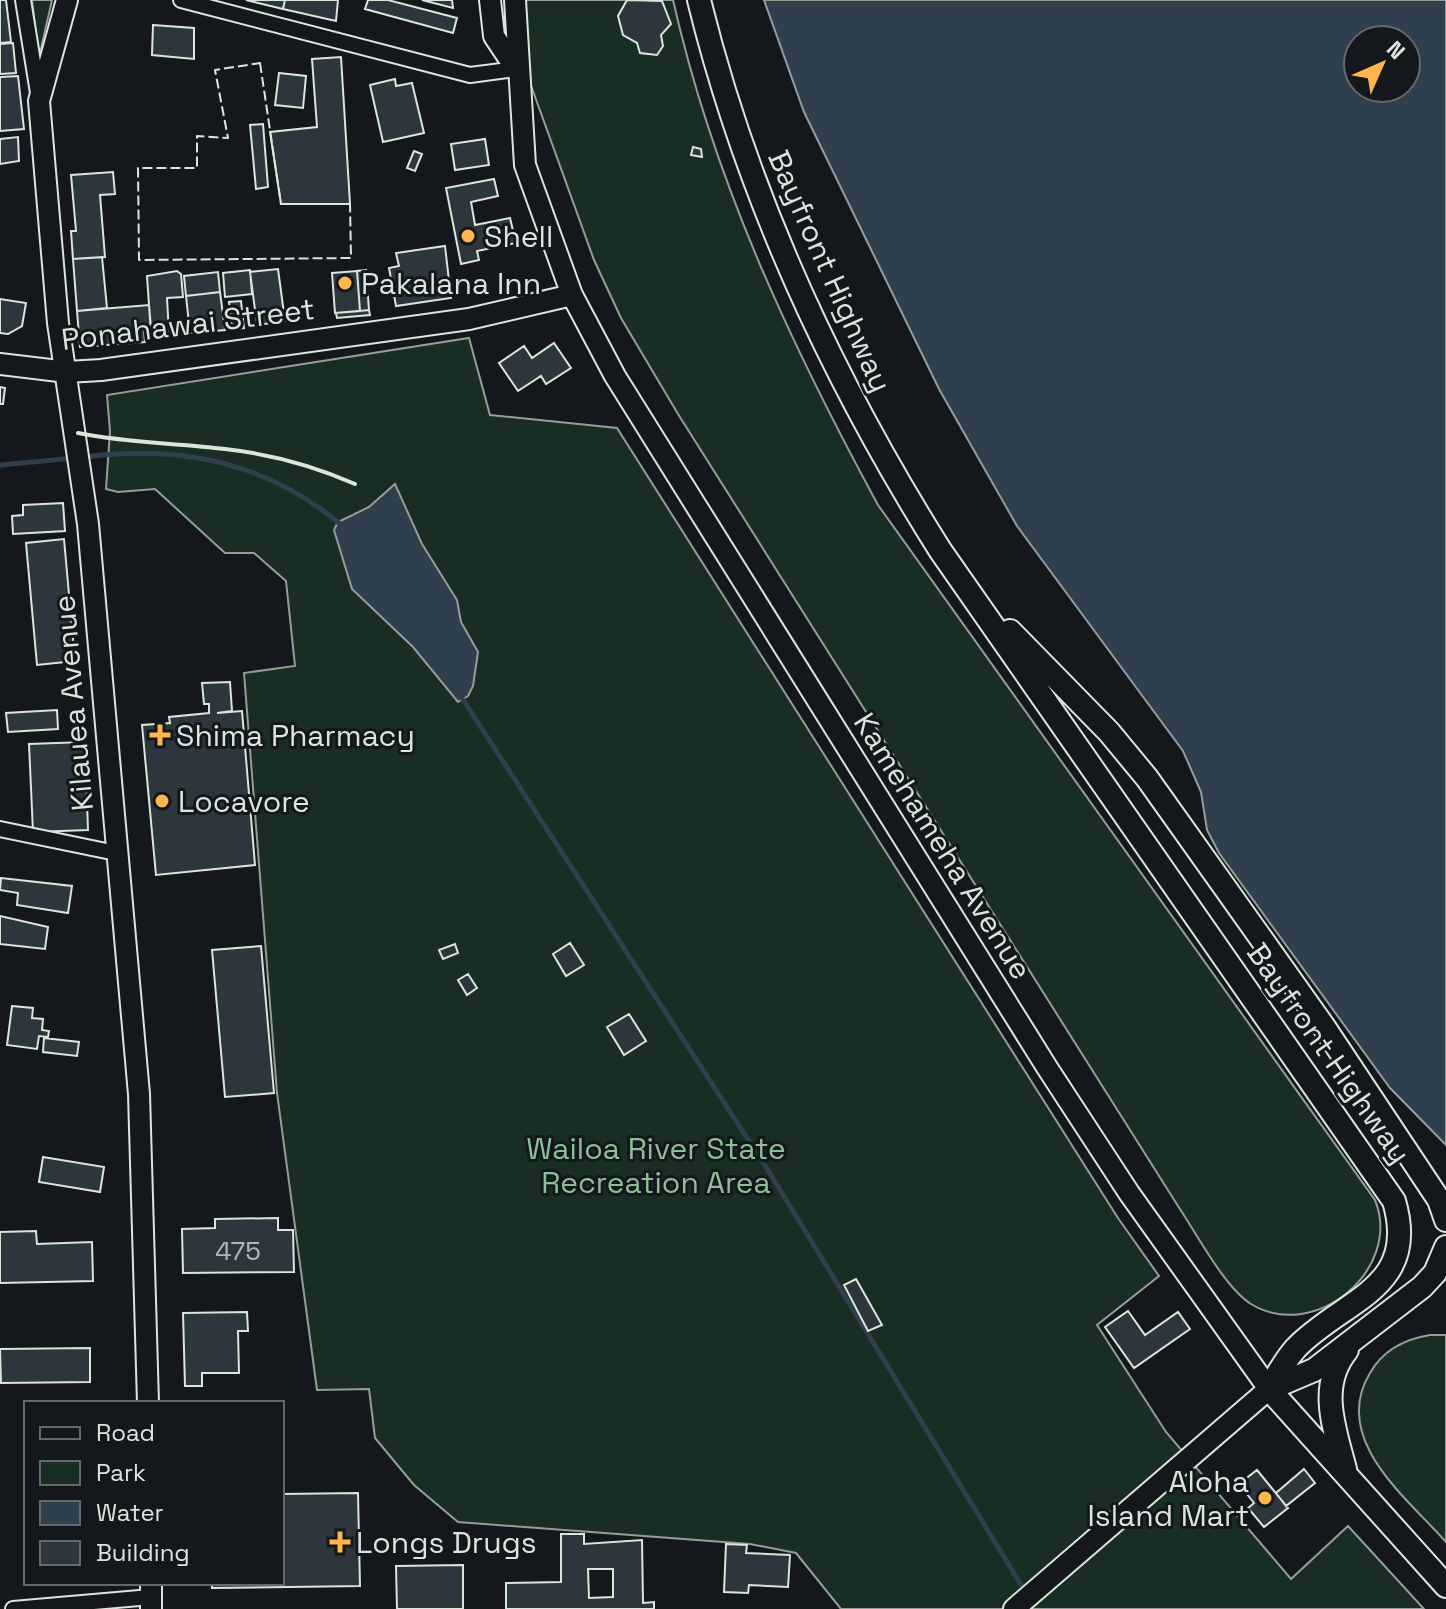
<svg xmlns="http://www.w3.org/2000/svg" width="1446" height="1609" font-family="'Space Grotesk',sans-serif">
<style>
.green{fill:#1a2d24;stroke:#939e99;stroke-width:2}
.water{fill:#2f3f4d;stroke:#939e99;stroke-width:2;fill-rule:evenodd}
.lines{fill:none;stroke-linecap:round;stroke-linejoin:round}
.stream{stroke:#2f3f4d;stroke-width:5}
.building{fill:#2c363c;stroke:#d8e6dc;stroke-width:2;fill-rule:evenodd}
.street-casing{stroke:#d8e6dc;stroke-width:18}
.secondary-casing{stroke:#d8e6dc;stroke-width:24}
.primary-casing{stroke:#d8e6dc;stroke-width:26}
.street{stroke:#14181c;stroke-width:14}
.secondary{stroke:#14181c;stroke-width:20}
.primary{stroke:#14181c;stroke-width:22}
.fence{stroke:#d8e6dc;stroke-width:2;stroke-dasharray:10 4;stroke-linecap:butt}
.wall{stroke:#d8e6dc;stroke-width:4}
.poi-dot{fill:#ffb74d;stroke:#14181c;stroke-width:3}
.labels{text-anchor:middle;dominant-baseline:central;stroke-width:6;stroke-linejoin:round;paint-order:stroke}
.number-label{font-size:26px;fill:#adbab4}
.poi-label{font-size:30px;fill:#d8e6dc;stroke:#14181c;text-anchor:start}
.street-label{font-size:30px;fill:#d8e6dc;stroke:#14181c}
.park-label{font-size:30px;fill:#8ac095;stroke:#14181c}
</style>
<rect width="100%" height="100%" fill="#14181c"/>
<path class="green" d="M32 0H52L40 53 38 51Z
M521 0H673C714 181 790 343 878 505L1375 1200C1403 1269 1315 1343 1251 1304 1225 1288 1196 1233 1178 1206L678 414 621 318 594 260 529 80Z
M469 338 490 415 617 428 1118 1218 1159 1276 1097 1325 1166 1432 1291 1579 1348 1526 1424 1609H841L796 1553 750 1544 458 1522 414 1485 375 1438 369 1389 317 1390 277 1093 244 673 295 666 286 581 254 553H225L155 489 118 492 106 489 110 431 107 395Z
M1430 1335H1446V1542C1407 1498 1330 1439 1370 1373 1383 1350 1405 1339 1430 1335Z"/>
<path class="water" d="M764 0H1446V1145L1390 1088 1219 853 1207 830 1201 792 1183 751 1017 526 939 389 804 112ZM1358 40H1406V88H1358Z
M395 484 422 544 457 600 461 622 478 652 473 686 468 696 458 702 413 647 352 589 334 530 338 522 369 507Z"/>
<g class="lines">
<path class="stream" d="M85 457C178 445 267 462 340 524
M0 465 75 458
M460 695 771 1175 1026 1593"/>
</g>
<path class="building" d="M0 0H6L11 42 0 43Z
M246 0H285L283 9Z
M285 0H338L336 21 283 9Z
M368 0H388L457 18 453 33 365 9Z
M422 0H452L453 8Z
M627 0 662 1 671 24 661 35 663 46 657 55 640 53 637 43 623 35 618 16Z
M153 25 194 28V59L152 55Z
M13 43 16 73 0 74V44Z
M341 57 350 204H281L270 132 317 127 312 59Z
M279 73 306 76 303 108 275 105Z
M18 76 24 129 0 131V77Z
M395 79 396 86 412 83 424 133 383 142 370 85Z
M263 124 268 187 256 189 250 125Z
M18 137 19 161 0 164V139Z
M485 139 489 165 455 170 451 144Z
M693 147 701 149 702 157 691 155Z
M414 151 422 154 415 171 407 168Z
M113 172 115 194 100 195 105 257 73 259 71 231H76L71 175Z
M494 179 498 196 471 202 475 225 510 218 516 243 477 251 479 260 461 264 446 188Z
M445 246 451 298 396 306 389 268 399 266 396 253Z
M102 257 107 308 77 311 73 259Z
M278 269 285 321 257 325 250 272Z
M250 270 252 294 225 297 223 273Z
M366 270 369 310 360 311 357 271Z
M177 271 181 274 183 297 167 298 169 334H151L147 276Z
M357 271 360 311 335 313 332 273Z
M218 272 220 292 186 296 184 276Z
M220 292 225 330 190 333 186 296Z
M0 299 26 303 22 326 8 334 0 333Z
M241 301 244 328 232 329 229 302Z
M149 305 151 328 144 329 145 342 80 347 77 311Z
M369 310 370 315 337 318 336 313Z
M554 343 571 368 546 384 541 376 518 391 499 363 524 346 532 358Z
M0 387 5 388 3 404H0Z
M63 503 65 531 13 534 12 516 23 515V505Z
M64 539 75 661 37 665 26 543Z
M230 682 232 711 217 713 242 711 255 865 156 875 142 725 170 723 169 717 209 713V704H204L202 683Z
M57 710 58 729 8 732 6 713Z
M85 742 88 830 33 832 29 744Z
M1 878 72 886 68 913 17 905 18 893 0 890Z
M0 916 48 927 45 949 0 944Z
M570 943 584 965 566 976 553 954Z
M455 944 458 953 443 959 439 950Z
M261 946 274 1093 225 1097 212 950Z
M468 974 477 988 467 995 458 980Z
M12 1006 33 1008 32 1018 43 1019 42 1030 49 1031 48 1037 39 1036 37 1049 7 1045Z
M629 1014 646 1041 624 1055 607 1027Z
M44 1038 79 1042 77 1056 43 1052Z
M43 1157 104 1167 100 1192 39 1182Z
M278 1218V1230H293L294 1272 183 1273 182 1229 215 1228V1219Z
M36 1231 37 1244 92 1242 93 1281 0 1283V1232Z
M856 1279 882 1325 868 1331 844 1285Z
M1128 1311 1145 1335 1178 1312 1190 1329 1134 1368 1105 1327Z
M247 1312 248 1331H238L239 1373H202V1386H185L183 1313Z
M90 1348V1382L1 1383 0 1349Z
M1304 1469 1315 1483 1286 1506 1276 1493Z
M1257 1470 1288 1508 1264 1527 1248 1508 1254 1503 1239 1484Z
M358 1493 360 1586 212 1588V1583H282V1494Z
M561 1534H584V1544L642 1540 643 1603 654 1602V1609H506V1583L561 1582ZM588 1569H613V1597L589 1598Z
M726 1544 747 1545 746 1553 790 1555 788 1587 749 1585 748 1593 724 1592Z
M463 1565V1609H397L396 1566Z"/>
<g class="lines">
<g class="street-casing">
<path id="street" d="M23 0 38 93
M181 0 470 75 516 69
M0 829 116 853
M13 1609 151 1597"/>
</g>
<g class="secondary-casing">
<path id="secondary" d="M67 0 39 101 58 323 88 524 139 1094 148 1403
M490 0 494 36 516 69
M515 0 525 165 572 295 615 376 1048 1069 1129 1193 1269 1389 1014 1609
M0 364 67 372 101 370 469 319 572 295
M151 1583V1609"/>
</g>
<g class="primary-casing">
<path id="primary" d="M699 0C747 196 833 380 940 550L1394 1201C1420 1289 1343 1299 1296 1348 1285 1360 1277 1375 1269 1389
M1010 631 1109 732 1147 778 1324 1027 1439 1200 1446 1220
M1269 1389 1446 1586
M1269 1389 1314 1370 1422 1287 1435 1273 1446 1247
M1345 1469C1334 1427 1318 1386 1347 1350"/>
</g>
<use href="#street" class="street"/>
<use href="#secondary" class="secondary"/>
<use href="#primary" class="primary"/>
<path class="fence" d="M260 63 281 204H350L351 258 139 260 138 168H197V136L228 138 215 70Z"/>
<path class="wall" d="M78 433C127 443 176 443 225 449 270 454 314 466 355 484"/>
</g>
<g class="poi-dot">
<circle cx="468" cy="236" r="8"/>
<circle cx="345" cy="283" r="8"/>
<path d="M156 723h8v8h8v8h-8v8h-8v-8h-8v-8h8z"/>
<circle cx="162" cy="801" r="8"/>
<circle cx="1265" cy="1498" r="8"/>
<path d="M336 1530h8v8h8v8h-8v8h-8v-8h-8v-8h8z"/>
</g>
<g class="labels">
<g class="number-label">
<text x="238" y="1251">475</text>
</g>
<g class="poi-label">
<text x="484" y="236">Shell</text>
<text x="361" y="283">Pakalana Inn</text>
<text x="176" y="735">Shima Pharmacy</text>
<text x="178" y="801">Locavore</text>
<text x="1249" y="1481" text-anchor="end">Aloha<tspan x="1249" dy="34">Island Mart</tspan></text>
<text x="356" y="1542">Longs Drugs</text>
</g>
<g class="street-label">
<text transform="translate(830 271) rotate(66)">Bayfront Highway</text>
<text transform="translate(188 324) rotate(-7)">Ponahawai Street</text>
<text transform="translate(73 703) rotate(-95)">Kilauea Avenue</text>
<text transform="translate(943 846) rotate(58)">Kamehameha Avenue</text>
<text transform="translate(1329 1053) rotate(55)">Bayfront Highway</text>
</g>
<g class="park-label">
<text x="656" y="1148">Wailoa River State<tspan x="656" dy="34">Recreation Area</tspan></text>
</g>
</g>
<rect x="24" y="1401" width="260" height="184" fill="#14181c" stroke="#626a69" stroke-width="2"/>
<rect x="40" y="1427" width="40" height="12" fill="#14181c" stroke="#626a69" stroke-width="2"/>
<text x="96" y="1441" font-size="24" fill="#d8e6dc">Road</text>
<rect x="40" y="1461" width="40" height="24" fill="#1a2d24" stroke="#626a69" stroke-width="2"/>
<text x="96" y="1481" font-size="24" fill="#d8e6dc">Park</text>
<rect x="40" y="1501" width="40" height="24" fill="#2f3f4d" stroke="#626a69" stroke-width="2"/>
<text x="96" y="1521" font-size="24" fill="#d8e6dc">Water</text>
<rect x="40" y="1541" width="40" height="24" fill="#2c363c" stroke="#626a69" stroke-width="2"/>
<text x="96" y="1561" font-size="24" fill="#d8e6dc">Building</text>
<g transform="translate(1382 64) rotate(45)"><circle r="38" fill="#14181c" stroke="#626a69" stroke-width="2"/>
<path d="M0-6L14 30L0 20L-14 30Z" fill="#ffb74d"/>
<text y="-12" font-size="22" font-weight="bold" text-anchor="middle" fill="#d8e6dc">N</text>
</g>
</svg>
